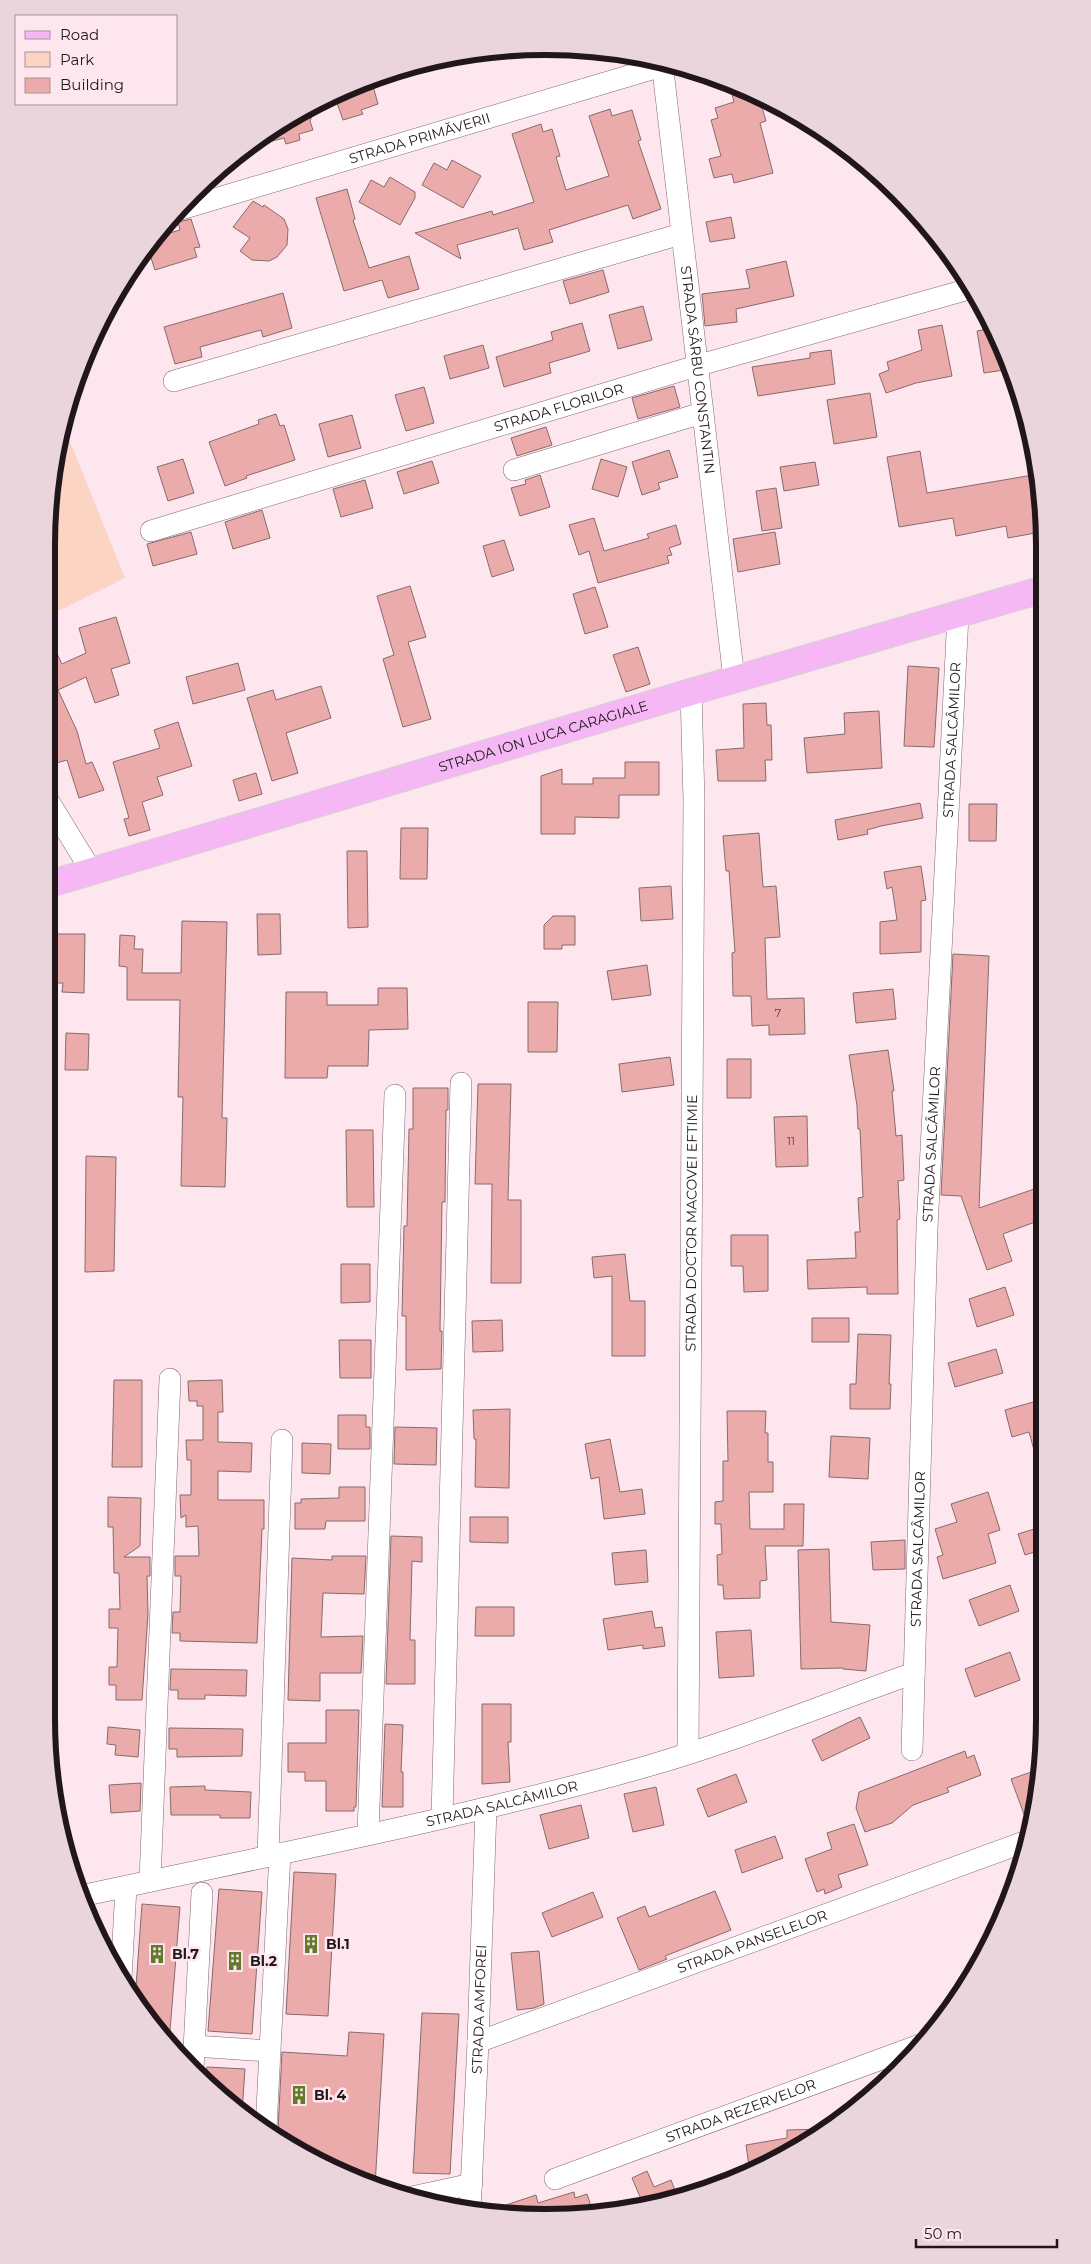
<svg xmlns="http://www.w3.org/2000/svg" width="1091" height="2264" font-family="Montserrat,sans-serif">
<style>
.green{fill:#fbd4c3}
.building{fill:#ecabab;stroke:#866b6b}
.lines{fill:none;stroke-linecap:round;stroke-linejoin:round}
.minor-casing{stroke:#826973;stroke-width:22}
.major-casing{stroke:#d3d1d1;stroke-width:28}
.minor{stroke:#fff;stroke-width:21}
.major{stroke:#f5b8f5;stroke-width:26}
.labels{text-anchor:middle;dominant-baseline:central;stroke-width:5;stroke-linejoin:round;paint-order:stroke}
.number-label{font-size:11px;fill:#543c3f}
.street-label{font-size:14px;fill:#21171b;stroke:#fde6ee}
.poi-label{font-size:14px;font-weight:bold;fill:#21171b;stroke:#fde6ee;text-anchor:start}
.rim{fill:none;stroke:#21171b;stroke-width:6}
</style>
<rect width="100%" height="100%" fill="#fde6ee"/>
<path class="green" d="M63 424 125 578 46 617C46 554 45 484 63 424Z"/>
<path class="building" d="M371 79 378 104 361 110 363 114 343 120 336 100 343 98 341 92Z
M729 82 759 97 766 121 760 123 773 173 734 183 732 174 714 178 709 159 721 156 711 120 718 118 715 108 734 102Z
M317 104 310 121 313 130 299 134 300 140 286 144 284 138 249 147 268 130Z
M610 109 612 116 632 110 641 140 638 141 661 209 633 219 628 205 549 230 553 242 524 250 518 228 457 245 461 259 415 233 492 211 493 215 534 202 512 134 541 124 543 132 552 129 560 156 556 157 566 190 609 176 589 116Z
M452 160 481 176 463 208 422 185 434 163 447 170Z
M390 177 415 192V198L400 225 359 202 371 180 384 187Z
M347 189 355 219 353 220 369 268 409 256 419 289 388 298 382 280 344 291 316 198Z
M253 201 263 207 264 205 284 219 288 229 287 245 277 257 269 261 252 260 240 251 250 238 233 227Z
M731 217 735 238 710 242 706 222Z
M191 219 200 247 194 248 197 257 155 270 151 258 134 264 156 237 180 230 178 222Z
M786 261 794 296 736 309 737 322 705 326 702 294 750 288 746 270Z
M603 270 609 292 570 304 563 281Z
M283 293 292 328 263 337 261 330 200 347 202 357 175 364 164 327Z
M643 306 652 340 618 349 609 315Z
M582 323 590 351 549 363 551 373 504 387 496 357 553 340 551 332Z
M942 325 952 376 916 383 886 393 879 374 889 370 887 362 922 350 918 330Z
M992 328 1007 355 1011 369 984 373 977 331Z
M483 345 489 368 450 379 444 356Z
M831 350 835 384 758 396 752 367 810 358V353Z
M674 386 680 407 638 419 632 398Z
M424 387 434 423 406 431 395 395Z
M870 393 877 437 834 444 827 400Z
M276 414 280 426 284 425 295 460 246 476 247 478 225 486 209 442 259 424 258 420Z
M352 415 361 448 328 457 319 424Z
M546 427 552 445 517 456 511 438Z
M669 450 678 477 658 483 660 489 642 495 632 462Z
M920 451 927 493 1039 474 1041 532 1008 538 1006 526 956 536 953 518 899 527 887 457Z
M183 459 194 493 168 501 157 467Z
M601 459 627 467 618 497 592 489Z
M432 461 439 483 404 494 397 472Z
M815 462 819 485 784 491 780 467Z
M540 475 550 507 520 516 511 488 526 484 525 480Z
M365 480 373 508 341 517 333 489Z
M776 488 782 528 762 531 756 491Z
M262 510 270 538 233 549 225 522Z
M594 518 604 551 649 538 647 534 676 525 681 544 669 548 672 555 667 556 669 563 598 583 589 551 579 555 569 525Z
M191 532 197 554 153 566 147 544Z
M775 532 780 564 738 572 733 539Z
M504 540 514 570 492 577 483 546Z
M410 586 426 637 408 642 431 719 403 727 383 659 394 655 377 596Z
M595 587 608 627 585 634 573 594Z
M116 617 130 663 111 669 119 695 95 703 86 677 58 690 77 731 86 764 92 762 104 790 79 798 67 760 49 765 46 757V631L62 664 86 653 79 628Z
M638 647 650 684 626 692 613 655Z
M238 663 245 690 193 704 186 677Z
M908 666 939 668 934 747 904 746Z
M321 686 331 718 286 733 298 773 272 781 247 698 273 690 276 700Z
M766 703 767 725H771L772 760H765L766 781H718L716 750 744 748 743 704Z
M879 711 882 768 807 773 804 738 845 734 844 713Z
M178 722 192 766 157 777 163 795 142 802 150 830 129 836 124 819 129 818 113 762 160 748 154 730Z
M625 762H659V795H619V818L575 817V834H541V776L562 769V784H593V778H625Z
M256 773 262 794 239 801 233 780Z
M920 803 923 818 881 826 867 830 868 834 838 840 835 820Z
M969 804H997L996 841H969Z
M401 828H428L427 879H400Z
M759 833 763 887 776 886 780 937 765 938 767 999 804 998 805 1034 769 1035V1025L752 1026 751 996H733L732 953 735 952 729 871H726L723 836Z
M347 851H367L368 927 348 928Z
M921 866 926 900 921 901V952L880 954V922L897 920 892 887 887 889 884 872Z
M671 886 673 919 641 921 639 888Z
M257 914H280L281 954 258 955Z
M553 916H575V945H562V949H544V925Z
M182 921 227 922 222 1118H227L225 1187 181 1186 183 1097H178L180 1000H127V967L119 966 120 935 135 936 134 949H143L142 973H181Z
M46 934H85L84 993 62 992 63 983H46Z
M953 954 989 956 979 1208 1043 1186V1219L1003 1234 1012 1261 987 1270 961 1196 941 1195Z
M647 965 651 995 612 1000 607 971Z
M378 988H407L408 1029 369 1030 368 1066H328L327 1078H285L286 992H327V1005H378Z
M893 989 896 1019 856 1023 853 993Z
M528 1002H558L557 1052H528Z
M66 1033 89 1034 88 1070H65Z
M888 1050 894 1091H892L896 1136 902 1135 904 1180 898 1181 900 1219 897 1220 898 1294H867V1287L808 1289 807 1260 856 1258 855 1232H860L858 1198 863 1197 860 1129H858L857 1106 849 1055Z
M670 1057 674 1085 622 1092 619 1064Z
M727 1059H751V1098H727Z
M478 1084H511L508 1200H521V1283H491L492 1184H475Z
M413 1088H448V1110H446L445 1202H442L440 1331H442L441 1369 406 1370V1316H402L404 1226H407L409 1129H413Z
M807 1116 808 1166 776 1167 774 1117Z
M346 1130H373L374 1207H347Z
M86 1156 116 1157 114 1271 85 1272Z
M731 1235H768V1291L744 1292 743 1266H731Z
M625 1254 630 1301H645V1356H612V1276L594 1278 592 1257Z
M341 1264H370V1302L341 1303Z
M1005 1287 1014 1315 977 1327 969 1299Z
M812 1318H849V1342H812Z
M502 1320 503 1351 473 1352 472 1321Z
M858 1334 891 1335 889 1384H891L890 1409H850V1384H856Z
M339 1340H371V1378H340Z
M996 1349 1003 1373 955 1387 948 1363Z
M114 1380H142V1467H112Z
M222 1380 223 1412H218V1442L252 1443 251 1472 218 1471V1500H264V1529H262L257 1643 180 1641V1633H172L173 1612H180L181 1576H175V1556H199L198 1526 186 1527V1515L181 1518 180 1495H191V1460H187L186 1440H203V1406H197V1401H189L188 1381Z
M1044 1399V1467L1039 1468 1029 1432 1012 1437 1005 1410Z
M510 1409 509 1488 475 1487 476 1439H474L473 1410Z
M727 1411H766L765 1433H768V1462H773V1492H749L750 1529H784V1504H804L803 1546H765L767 1580 760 1581V1598L724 1599 723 1585H718L717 1555 722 1554 721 1524H715V1502L723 1501V1461H728Z
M338 1415H366V1427H370V1449H338Z
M395 1427 437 1428 436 1465 394 1464Z
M831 1436 870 1438 868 1479 829 1477Z
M610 1439 620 1492 642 1489 645 1514 604 1519 599 1477 591 1479 585 1444Z
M302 1443 331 1444 330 1474 302 1473Z
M339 1487H365V1521H326L325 1529H295V1503H301V1499L339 1498Z
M988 1492 1000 1530 988 1534 996 1563 943 1579 937 1557 943 1555 935 1529 957 1522 951 1504Z
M108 1497 141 1498 140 1546 124 1557H150V1576H147L148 1614 142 1700H116V1685H109V1667H117L118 1628H109V1609H120L119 1573H114L113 1527H108Z
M470 1517H508V1543L470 1542Z
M1044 1526V1549L1025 1555 1018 1534Z
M391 1536 422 1537V1562L412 1561 410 1640H415V1684H386Z
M905 1540V1569L873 1570 871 1542Z
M829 1549 831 1622 870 1625 866 1671 843 1669V1668L801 1669 798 1550Z
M646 1550 648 1582 615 1585 612 1553Z
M332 1556H366L364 1594 323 1593 321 1637 363 1636 361 1673H320V1701L288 1700 292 1558 332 1560Z
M1010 1585 1019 1611 979 1626 969 1600Z
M476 1607H514V1636H475Z
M652 1611 655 1628 662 1627 665 1646 643 1649V1645L608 1650 603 1619Z
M751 1630 754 1676 719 1678 716 1632Z
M1010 1652 1020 1680 975 1697 965 1669Z
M171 1669 247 1670 246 1696 205 1695V1699H178V1690H170Z
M482 1704H511V1742H508L510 1782 482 1784Z
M326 1710H359L356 1807H354V1811H326V1781H305V1772H288V1743H326Z
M860 1717 870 1738 822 1761 812 1740Z
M385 1724 403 1725 401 1772H403V1807H382Z
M108 1727 140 1730 138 1757 115 1755 116 1745 107 1744Z
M169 1728 243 1729 242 1756 177 1757V1749H169Z
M965 1751 967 1758 974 1755 981 1775 947 1788 949 1792 913 1805 892 1823 865 1832 856 1808 859 1792Z
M1040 1769 1035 1813 1025 1817 1011 1779Z
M736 1774 747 1802 708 1817 697 1789Z
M141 1783 140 1811 111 1813 109 1785Z
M205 1786V1790L251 1792 250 1818H220V1815H171L170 1787Z
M656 1787 664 1825 633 1832 624 1794Z
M581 1805 589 1838 549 1849 540 1815Z
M854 1824 868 1865 838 1875 842 1887 825 1894 824 1889 817 1892 805 1859 832 1849 827 1833Z
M775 1836 783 1858 742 1873 735 1850Z
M294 1872 336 1874 328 2016 286 2014Z
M219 1889 262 1892 252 2034 208 2031Z
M715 1891 731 1930 665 1956 667 1959 639 1970 617 1918 645 1906 649 1917Z
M593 1892 603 1917 552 1937 542 1913Z
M142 1904 180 1907 169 2043 150 2023 135 2001Z
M539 1951 544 2004 534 2008 517 2010 511 1953Z
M422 2013 459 2014 450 2174 413 2173Z
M349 2032 384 2034 375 2186 355 2180 296 2151 276 2136 278 2130 282 2052 347 2056Z
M207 2067 245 2069 242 2112 216 2094 205 2082Z
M826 2129 767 2166 750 2173 746 2145 787 2138V2130Z
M647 2171 654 2187 671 2180 678 2198 644 2206 632 2178Z
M574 2192 575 2198 587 2194 594 2215 545 2218 485 2212 536 2195 538 2203Z"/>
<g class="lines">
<g class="minor-casing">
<g id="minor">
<path id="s1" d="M662 62 734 679"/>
<path id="s2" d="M178 210 662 66"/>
<path d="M174 381 681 234"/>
<path d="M514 470 702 413"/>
<path id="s3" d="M151 531 696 366 969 289"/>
<path d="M46 797 92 872"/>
<path id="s4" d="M912 1750 927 1229 958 615"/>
<path id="s5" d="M688 1753 694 800 691 692"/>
<path d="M442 1817 461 1083"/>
<path d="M368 1834 395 1095"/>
<path d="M268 1855 282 1440"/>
<path d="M150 1881 170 1379"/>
<path id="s6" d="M81 1896C270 1855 461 1819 648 1766 738 1740 826 1704 914 1673"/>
<path d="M121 1979 126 1887"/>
<path id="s7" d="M478 2042 1027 1841"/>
<path d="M194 2046 269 2051"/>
<path d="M193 2069 202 1893"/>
<path d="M266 2129 280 1853"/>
<path id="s8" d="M555 2179 925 2043"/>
<path d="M412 2197 472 2184"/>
<path id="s9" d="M470 2210 478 2042 486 1808"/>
</g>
</g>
<g class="major-casing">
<g id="major">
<path id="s10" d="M46 885 691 692 1041 590"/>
</g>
</g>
<use href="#minor" class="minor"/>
<use href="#major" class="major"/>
</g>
<defs>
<g id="building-bare" transform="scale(1.5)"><path d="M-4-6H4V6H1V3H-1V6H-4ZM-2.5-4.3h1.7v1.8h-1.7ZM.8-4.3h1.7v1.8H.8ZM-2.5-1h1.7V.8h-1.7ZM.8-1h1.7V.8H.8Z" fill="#62792a" stroke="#fde6ee" stroke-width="2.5" paint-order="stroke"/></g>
</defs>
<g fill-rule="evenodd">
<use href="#building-bare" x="311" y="1944"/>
<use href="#building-bare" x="157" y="1954"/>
<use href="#building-bare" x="235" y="1961"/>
<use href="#building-bare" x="299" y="2095"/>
</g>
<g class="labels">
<g class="number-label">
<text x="778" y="1013">7</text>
<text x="791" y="1141">11</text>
</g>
<g class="street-label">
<text stroke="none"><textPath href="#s2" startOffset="252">STRADA PRIMĂVERII</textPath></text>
<text stroke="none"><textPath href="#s1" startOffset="310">STRADA SÂRBU CONSTANTIN</textPath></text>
<text stroke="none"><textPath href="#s3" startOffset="426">STRADA FLORILOR</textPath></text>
<text stroke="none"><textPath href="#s10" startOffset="519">STRADA ION LUCA CARAGIALE</textPath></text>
<text stroke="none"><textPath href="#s4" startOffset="1011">STRADA SALCÂMILOR</textPath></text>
<text stroke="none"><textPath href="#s4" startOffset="606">STRADA SALCÂMILOR</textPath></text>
<text stroke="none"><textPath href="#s5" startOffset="530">STRADA DOCTOR MACOVEI EFTIMIE</textPath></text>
<text stroke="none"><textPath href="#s4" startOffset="201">STRADA SALCÂMILOR</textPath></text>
<text stroke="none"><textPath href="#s6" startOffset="431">STRADA SALCÂMILOR</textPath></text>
<text stroke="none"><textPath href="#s7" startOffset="292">STRADA PANSELELOR</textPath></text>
<text stroke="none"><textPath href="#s9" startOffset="201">STRADA AMFOREI</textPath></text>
<text stroke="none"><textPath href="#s8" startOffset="198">STRADA REZERVELOR</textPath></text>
</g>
<g class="poi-label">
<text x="326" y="1944">Bl.1</text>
<text x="172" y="1954">Bl.7</text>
<text x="250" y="1961">Bl.2</text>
<text x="314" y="2095">Bl. 4</text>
</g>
</g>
<path d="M0 0H1091V2264H0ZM545 55H546A490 490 0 0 1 1036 545V1719A490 490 0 0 1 546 2209H545A490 490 0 0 1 55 1719V545A490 490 0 0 1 545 55Z" fill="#ebd5dd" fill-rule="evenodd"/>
<path class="rim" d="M545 55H546A490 490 0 0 1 1036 545V1719A490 490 0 0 1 546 2209H545A490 490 0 0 1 55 1719V545A490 490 0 0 1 545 55Z"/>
<rect x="15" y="15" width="162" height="90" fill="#fde6ee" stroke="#a5939a"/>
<rect x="25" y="31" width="25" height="8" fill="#f5b8f5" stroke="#a5939a"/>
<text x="60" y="40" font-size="15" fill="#21171b">Road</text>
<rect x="25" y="52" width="25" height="15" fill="#fbd4c3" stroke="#a5939a"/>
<text x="60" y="65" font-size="15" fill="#21171b">Park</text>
<rect x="25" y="78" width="25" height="15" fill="#ecabab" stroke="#a5939a"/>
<text x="60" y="90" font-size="15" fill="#21171b">Building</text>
<path d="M916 2239v8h141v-8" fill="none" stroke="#21171b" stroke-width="2.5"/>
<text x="924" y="2239" font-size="15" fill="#21171b" stroke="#fde6ee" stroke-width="4" paint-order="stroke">50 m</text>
</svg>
